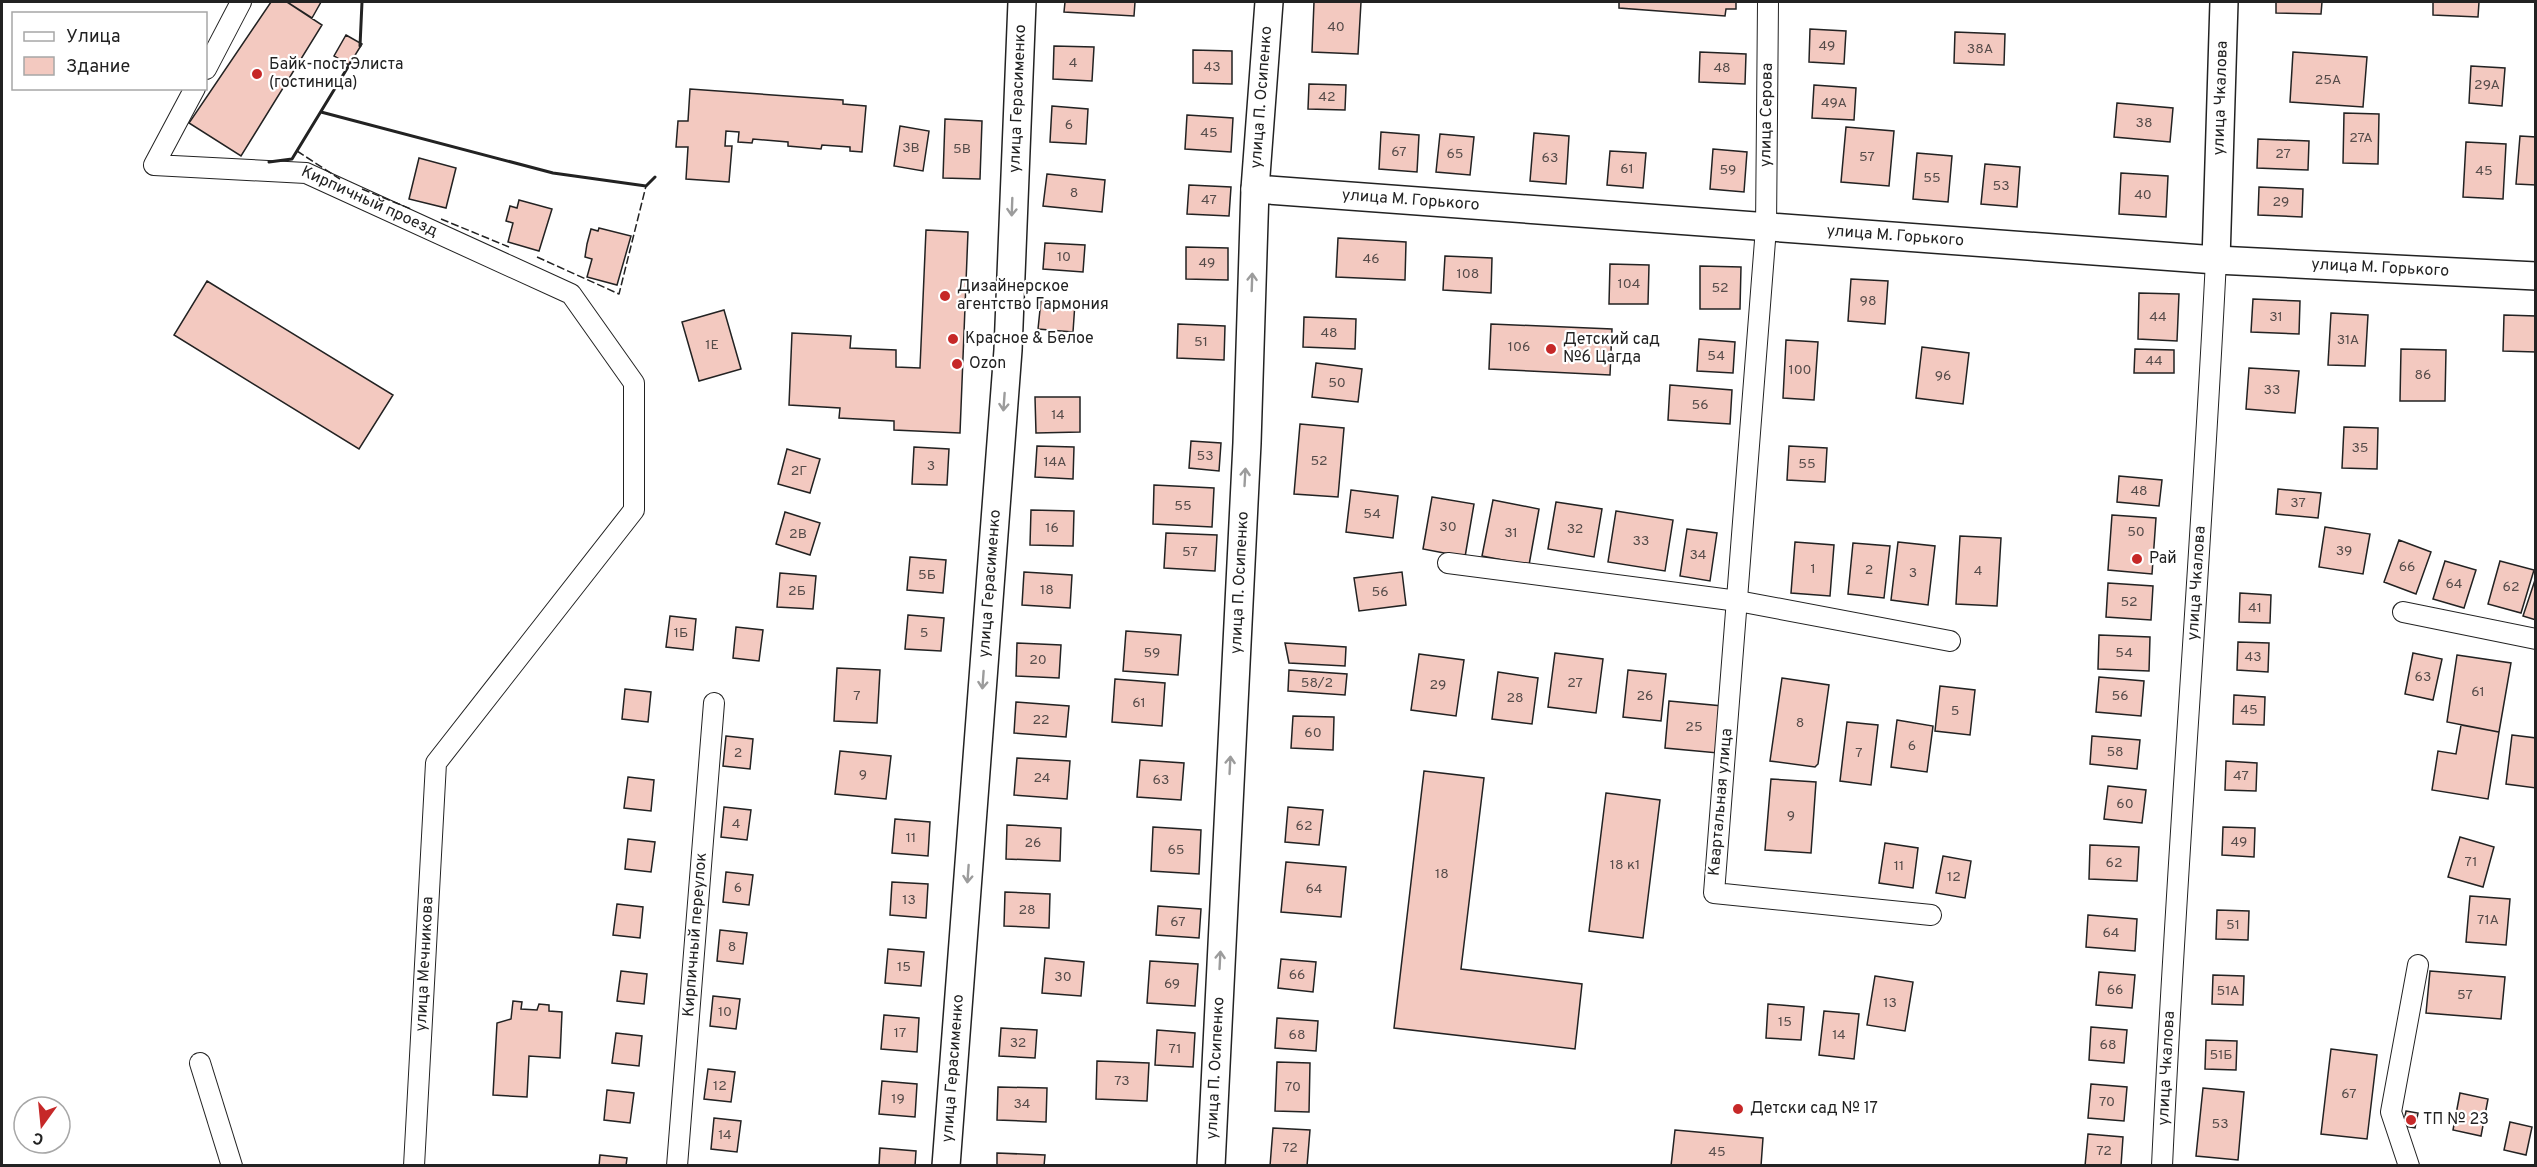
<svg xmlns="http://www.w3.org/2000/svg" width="2537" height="1167" font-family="Overpass,sans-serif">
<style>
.building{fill:#f3c9c0;stroke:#222;stroke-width:1.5}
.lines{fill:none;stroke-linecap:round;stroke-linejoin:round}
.street-casing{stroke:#222;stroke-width:22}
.secondary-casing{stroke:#222;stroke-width:30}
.street{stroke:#fff;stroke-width:20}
.secondary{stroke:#fff;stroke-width:27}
.fence{stroke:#222;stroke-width:1.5;stroke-dasharray:8 3;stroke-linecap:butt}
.wall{stroke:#222;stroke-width:3}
.oneway{stroke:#9c9c9c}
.poi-dot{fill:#c62828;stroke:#fff;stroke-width:2}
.labels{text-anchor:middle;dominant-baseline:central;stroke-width:4.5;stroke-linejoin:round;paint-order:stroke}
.number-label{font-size:14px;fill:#564c4a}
.poi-label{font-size:16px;fill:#222;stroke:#fff;text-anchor:start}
.street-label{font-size:16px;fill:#222;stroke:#fff}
</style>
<rect width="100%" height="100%" fill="#fff"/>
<path class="building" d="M271 2H287L322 25 241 156 189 123Z
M287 2H321L312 18Z
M1065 2H1135L1134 16 1064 12Z
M1314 2H1361L1358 54 1312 52Z
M1619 2H1736V9H1726L1725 16 1619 8Z
M2276 2H2322L2321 14 2276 13Z
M2433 2H2479L2478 17 2433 15Z
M1810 29 1846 31 1844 64 1809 62Z
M1955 32 2005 34 2004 65 1954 63Z
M346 35 362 44 349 65 334 56Z
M1054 46 1094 47 1092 81 1053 79Z
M1193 50 1232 51V84L1193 83Z
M1700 52 1746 54 1745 84 1699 82Z
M2293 52 2367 57 2363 107 2290 102Z
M2471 66 2505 68 2502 106 2469 103Z
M1309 84 1346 85 1345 110 1308 109Z
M1814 85 1856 88 1854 120 1812 118Z
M690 89 843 100V104L866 106 862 152 850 151V147L822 145 821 149 788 146V142L753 139 752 143 738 142 739 132 726 131 725 146H732L729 182 686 179 688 147H676L678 121H688Z
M2117 103 2173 108 2170 142 2114 137Z
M1052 106 1088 109 1086 144 1050 142Z
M2344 113 2379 114 2378 164 2343 163Z
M1187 115 1233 118 1231 152 1185 149Z
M945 119 982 121 980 179 943 178Z
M900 126 929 131 923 171 894 166Z
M1846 127 1894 131 1889 186 1841 182Z
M1381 132 1419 135 1417 172 1379 169Z
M1534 133 1569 136 1566 184 1530 181Z
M1440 134 1474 137 1470 175 1436 172Z
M2520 136 2536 137V185L2516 184Z
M2258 139 2309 141 2308 170 2257 168Z
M2466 142 2506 144 2503 199 2463 197Z
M1713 149 1747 152 1744 192 1710 189Z
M1610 151 1646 153 1643 188 1607 185Z
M1917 153 1952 156 1948 202 1913 199Z
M419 158 456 168 446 208 409 199Z
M1985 164 2020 167 2017 207 1981 204Z
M2121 173 2168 176 2166 217 2119 214Z
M1047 174 1105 180 1102 212 1043 206Z
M1189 185 1231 187 1229 216 1187 214Z
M2259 187 2303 189 2302 217 2258 215Z
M519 200 552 209 539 251 508 242 513 223 506 221 510 206 517 208Z
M599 228 631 236 617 285 587 277 592 259 585 257 587 244 591 229 598 231Z
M926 230 968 232 960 433 894 430V421L839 418 840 408 789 405 792 333 851 336 850 348 896 350V367L920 368Z
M1338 238 1406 242 1405 280 1336 277Z
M1045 243 1085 245 1083 272 1043 269Z
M1186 247 1228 248V280L1186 279Z
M1445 256 1492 258 1491 293 1443 290Z
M1610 264 1649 265 1648 304H1609Z
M1700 266 1741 267 1740 309H1700Z
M1851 279 1888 281 1885 324 1848 321Z
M207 281 393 395 359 449 174 335Z
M2139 293 2179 294 2177 341 2138 339Z
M2253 299 2300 301 2299 334 2251 332Z
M1041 300 1075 303 1073 332 1038 329Z
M724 310 741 369 699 381 682 322Z
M2331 313 2368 315 2365 366 2328 365Z
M2504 315 2536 316V352L2503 351Z
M1304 317 1356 319 1355 349 1303 347Z
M1178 324 1225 326 1224 360 1177 358Z
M1491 324 1612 329 1610 375 1489 369Z
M1699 339 1735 342 1733 373 1697 371Z
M1786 340 1818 342 1814 400 1783 398Z
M1922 347 1969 353 1963 404 1916 398Z
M2135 349 2174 350V373H2134Z
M2401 349 2446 350 2445 401H2400Z
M1316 363 1362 369 1358 402 1312 397Z
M2249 368 2299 371 2295 413 2246 409Z
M1670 385 1732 390 1730 424 1668 420Z
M1035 397H1080V432L1036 433Z
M1300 424 1344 428 1338 497 1294 494Z
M2344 427 2378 428 2377 469 2342 468Z
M1191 441 1221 443 1219 471 1189 468Z
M1037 446 1074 447 1073 479 1035 477Z
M1789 446 1827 448 1825 482 1787 480Z
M914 447 949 449 947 485 912 484Z
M787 449 820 459 810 493 778 484Z
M2119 476 2162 480 2159 506 2117 502Z
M1154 485 1214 488 1212 527 1153 524Z
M2278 489 2321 493 2318 518 2276 514Z
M1351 490 1398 496 1393 538 1346 532Z
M1432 497 1474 504 1465 557 1423 549Z
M1493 500 1539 509 1529 565 1482 556Z
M1556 502 1602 509 1594 557 1548 549Z
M1031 510 1074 511 1073 546 1030 545Z
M1616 511 1673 520 1665 571 1608 562Z
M785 512 820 523 810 555 776 544Z
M2112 515 2156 518 2152 574 2108 570Z
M2325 527 2370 534 2363 574 2319 567Z
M1687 529 1717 533 1710 581 1680 576Z
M1166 533 1217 535 1215 571 1164 568Z
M1960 536 2001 538 1997 606 1956 604Z
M2399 540 2431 552 2416 594 2384 582Z
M1795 542 1834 545 1830 596 1791 593Z
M1898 542 1935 546 1928 605 1891 600Z
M1853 543 1890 546 1884 598 1848 594Z
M910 557 946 560 943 593 907 590Z
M2445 561 2476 570 2464 608 2433 599Z
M2500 561 2534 570 2521 613 2488 604Z
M1024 572 1072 575 1070 608 1022 605Z
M1402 572 1406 605 1359 611 1354 578Z
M780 573 816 576 813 609 777 607Z
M2536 577V620L2523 616Z
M2108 583 2153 586 2151 620 2106 617Z
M2240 593 2271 595 2270 623 2239 622Z
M908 615 944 618 941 651 905 649Z
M670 616 696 619 693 650 666 647Z
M736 627 763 630 759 661 733 658Z
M1126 631 1181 635 1178 675 1123 671Z
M2099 635 2150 637 2149 671 2098 669Z
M2238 642 2269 643 2268 672 2237 670Z
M1017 643 1061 645 1059 678 1016 676Z
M1285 643 1346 647 1345 666 1289 663Z
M1555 653 1603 659 1596 713 1548 707Z
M2413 653 2442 659 2433 700 2405 694Z
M1419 654 1464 660 1456 716 1411 710Z
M2457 655 2511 663 2499 732 2447 722Z
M837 668 880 670 877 723 834 721Z
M1289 670 1347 674 1345 695 1288 691Z
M1628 670 1666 674 1661 721 1623 717Z
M1498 672 1538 678 1532 724 1492 719Z
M2099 677 2144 681 2141 716 2096 712Z
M1782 678 1829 685 1818 764 1815 767 1770 761Z
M1115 679 1165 683 1162 726 1112 722Z
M1940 686 1975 690 1970 735 1935 731Z
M625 689 651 692 648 722 622 719Z
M2234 695 2265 697 2264 725 2233 724Z
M1669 701 1723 706 1718 753 1665 748Z
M1016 702 1069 706 1066 737 1014 733Z
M1293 716 1334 717 1333 750 1291 748Z
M1897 720 1933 726 1927 772 1891 767Z
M1847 722 1878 725 1871 785 1840 781Z
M2461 725 2499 732 2488 799 2432 790 2438 751 2456 754Z
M2512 735 2536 738V788L2506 784Z
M726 736 753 739 750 769 723 766Z
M2092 736 2140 740 2137 769 2090 764Z
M840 751 891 756 886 799 835 794Z
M1017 758 1070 761 1067 799 1014 795Z
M1140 760 1184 763 1181 800 1137 797Z
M2226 761 2257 763 2256 791 2225 790Z
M1424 771 1484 778 1461 969 1582 984 1575 1049 1394 1028Z
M628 777 654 780 651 811 624 808Z
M1771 779 1816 782 1811 853 1765 850Z
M2108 786 2146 790 2142 823 2104 819Z
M1606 793 1660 800 1643 938 1589 931Z
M724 807 751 810 747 840 721 837Z
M1288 807 1323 810 1319 845 1285 842Z
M895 819 930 822 928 856 892 853Z
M1007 825 1061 828 1060 861 1006 859Z
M1153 827 1201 830 1199 874 1151 871Z
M2223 827 2255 828 2254 857 2222 855Z
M2460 837 2494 847 2483 887 2448 877Z
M628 839 655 842 651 872 625 869Z
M1885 843 1918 848 1913 888 1879 883Z
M2090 845 2139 847 2137 881 2089 879Z
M1943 856 1971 861 1965 898 1936 893Z
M1286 862 1346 867 1341 917 1281 912Z
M726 872 753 875 749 905 723 902Z
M892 882 928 884 926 918 890 915Z
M1005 892 1050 894 1049 928 1004 926Z
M2470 896 2510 899 2506 945 2466 942Z
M617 904 643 907 640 938 613 935Z
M1158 906 1201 909 1199 938 1156 935Z
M2217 910 2249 911 2248 940 2216 939Z
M2088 915 2137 919 2135 951 2086 947Z
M720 930 747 933 743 964 717 961Z
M888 949 924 952 921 986 885 983Z
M1045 958 1084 962 1081 996 1042 993Z
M1281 959 1316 962 1313 992 1278 988Z
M1150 961 1198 964 1195 1006 1147 1003Z
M621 971 647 974 644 1004 617 1001Z
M2430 971 2505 977 2501 1019 2426 1013Z
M2099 972 2135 975 2132 1008 2096 1005Z
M2213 975 2244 976 2243 1005 2212 1004Z
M1875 976 1913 982 1905 1031 1867 1025Z
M713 996 740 999 736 1029 710 1026Z
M513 1001 522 1002 521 1009 537 1010 539 1004 549 1005V1011L562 1012 560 1058 529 1056 527 1097 493 1095 497 1023 511 1019Z
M1768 1004 1804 1007 1801 1040 1766 1038Z
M1824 1011 1859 1014 1854 1059 1819 1055Z
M884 1015 919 1018 917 1052 881 1049Z
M1277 1018 1318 1021 1316 1051 1275 1048Z
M2091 1027 2127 1030 2124 1063 2089 1060Z
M1001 1028 1037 1030 1035 1058 999 1056Z
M1157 1030 1195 1033 1193 1067 1155 1065Z
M616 1033 642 1036 639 1066 612 1063Z
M2206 1040 2237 1041 2236 1070 2205 1069Z
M2331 1049 2377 1055 2367 1139 2321 1134Z
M1097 1061 1149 1063 1147 1101 1096 1099Z
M1277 1062 1310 1063 1309 1112 1275 1111Z
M708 1069 735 1072 731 1102 704 1099Z
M882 1081 917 1084 915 1117 879 1114Z
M2091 1084 2127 1087 2124 1121 2088 1118Z
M998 1087 1047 1088 1046 1122 997 1120Z
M2203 1088 2244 1092 2238 1160 2196 1156Z
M607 1090 634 1093 630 1123 604 1120Z
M2460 1093 2488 1099 2481 1136 2453 1130Z
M2406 1111 2418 1113 2415 1128 2403 1126Z
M714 1118 741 1121 737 1152 711 1149Z
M2510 1122 2532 1127 2526 1155 2504 1150Z
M1273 1128 1310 1130 1307 1166H1270Z
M1675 1130 1763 1138 1761 1166H1671Z
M2088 1134 2123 1137 2121 1166H2085Z
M880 1148 916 1151 915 1166H879Z
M997 1153 1045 1155 1044 1166H997Z
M600 1155 627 1158 626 1166H599Z"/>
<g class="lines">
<g class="street-casing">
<g id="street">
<path d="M1768 2 1766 228 1714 893 1931 915"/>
<path d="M206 69 241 2"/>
<path id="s1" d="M195 88 154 165 306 173 571 294 634 383V510L436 763 414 1166"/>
<path d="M1448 563 1738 601 1950 641"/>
<path d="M2403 612 2536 639"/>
<path d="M200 1063 232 1166"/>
<path id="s2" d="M677 1166 714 703"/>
<path id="s3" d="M2162 1166C2176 863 2201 562 2216 260"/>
<path d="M2409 1166 2391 1112 2418 965"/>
</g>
</g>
<g class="secondary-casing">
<g id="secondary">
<path id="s4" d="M1255 189 2216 260 2536 276"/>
<path id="s5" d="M2216 260 2224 2"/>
<path id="s6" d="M946 1166 1008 350 1022 2"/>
<path id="s7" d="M1211 1166 1247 443 1255 189 1269 2"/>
</g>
</g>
<use href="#street" class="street"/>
<use href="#secondary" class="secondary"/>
<path class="fence" d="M297 151 340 179
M362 189 411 209
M441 219 509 247
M537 257 619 294 646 186"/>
<path class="wall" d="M360 46 362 2
M321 112 553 173 646 186 655 177
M269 162 292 159 351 62"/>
</g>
<defs><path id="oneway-shaft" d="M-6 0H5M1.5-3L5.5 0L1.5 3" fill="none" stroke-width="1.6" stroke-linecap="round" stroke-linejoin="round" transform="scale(1.5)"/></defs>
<g class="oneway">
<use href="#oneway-shaft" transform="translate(1012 207) rotate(92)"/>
<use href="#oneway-shaft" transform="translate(1252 282) rotate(-88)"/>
<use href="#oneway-shaft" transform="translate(1004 402) rotate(94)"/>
<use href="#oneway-shaft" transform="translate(1245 477) rotate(-87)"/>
<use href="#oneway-shaft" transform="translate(983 680) rotate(94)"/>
<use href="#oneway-shaft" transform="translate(1230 765) rotate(-87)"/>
<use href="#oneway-shaft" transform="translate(968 874) rotate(94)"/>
<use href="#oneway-shaft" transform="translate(1220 960) rotate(-87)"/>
</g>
<g class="poi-dot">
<circle cx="257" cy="74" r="6"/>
<circle cx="945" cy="296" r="6"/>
<circle cx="953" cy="339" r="6"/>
<circle cx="1551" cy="349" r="6"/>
<circle cx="957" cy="364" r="6"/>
<circle cx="2137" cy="559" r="6"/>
<circle cx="1738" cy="1109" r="6"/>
<circle cx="2411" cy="1120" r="6"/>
</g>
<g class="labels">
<g class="number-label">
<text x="1336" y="27">40</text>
<text x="1827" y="46">49</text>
<text x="1980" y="49">38А</text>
<text x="1073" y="63">4</text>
<text x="1212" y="67">43</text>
<text x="1722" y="68">48</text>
<text x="2328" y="80">25А</text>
<text x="2487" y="85">29А</text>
<text x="1327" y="97">42</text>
<text x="1834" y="103">49А</text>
<text x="2144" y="123">38</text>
<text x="1069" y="125">6</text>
<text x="1209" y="133">45</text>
<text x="2361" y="138">27А</text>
<text x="911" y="148">3В</text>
<text x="962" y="149">5В</text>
<text x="1399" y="152">67</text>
<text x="1455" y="154">65</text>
<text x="2283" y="154">27</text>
<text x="1867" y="157">57</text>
<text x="1550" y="158">63</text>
<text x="1627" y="169">61</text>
<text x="1728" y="170">59</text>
<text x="2484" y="171">45</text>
<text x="1932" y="178">55</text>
<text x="2001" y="186">53</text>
<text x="1074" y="193">8</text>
<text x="2143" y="195">40</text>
<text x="1209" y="200">47</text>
<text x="2281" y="202">29</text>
<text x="1064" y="257">10</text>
<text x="1371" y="259">46</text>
<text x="1207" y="263">49</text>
<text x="1468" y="274">108</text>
<text x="1629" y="284">104</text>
<text x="1720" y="288">52</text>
<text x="1868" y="301">98</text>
<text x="2158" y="317">44</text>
<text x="2276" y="317">31</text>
<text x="1329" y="333">48</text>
<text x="2348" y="340">31А</text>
<text x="1201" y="342">51</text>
<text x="712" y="345">1Е</text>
<text x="1519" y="347">106</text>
<text x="1716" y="356">54</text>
<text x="2154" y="361">44</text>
<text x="1800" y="370">100</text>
<text x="2423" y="375">86</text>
<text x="1943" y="376">96</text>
<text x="1337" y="383">50</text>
<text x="2272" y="390">33</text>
<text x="1700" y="405">56</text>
<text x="1058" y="415">14</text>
<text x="2360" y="448">35</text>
<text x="1205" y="456">53</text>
<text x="1319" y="461">52</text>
<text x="1055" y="462">14А</text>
<text x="1807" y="464">55</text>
<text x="931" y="466">3</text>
<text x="799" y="471">2Г</text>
<text x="2139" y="491">48</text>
<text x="2298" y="503">37</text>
<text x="1183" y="506">55</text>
<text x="1372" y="514">54</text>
<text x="1448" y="527">30</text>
<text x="1052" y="528">16</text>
<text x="1575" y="529">32</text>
<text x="2136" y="532">50</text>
<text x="1511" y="533">31</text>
<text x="798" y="534">2В</text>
<text x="1641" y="541">33</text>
<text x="2344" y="551">39</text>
<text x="1190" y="552">57</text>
<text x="1698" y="555">34</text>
<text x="2407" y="567">66</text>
<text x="1813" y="569">1</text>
<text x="1869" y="570">2</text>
<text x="1978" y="571">4</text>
<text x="1913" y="573">3</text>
<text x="927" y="575">5Б</text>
<text x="2454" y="584">64</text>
<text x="2511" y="587">62</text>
<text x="1047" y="590">18</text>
<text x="797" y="591">2Б</text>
<text x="1380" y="592">56</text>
<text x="2129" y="602">52</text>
<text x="2255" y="608">41</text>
<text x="681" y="633">1Б</text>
<text x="924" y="633">5</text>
<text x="1152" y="653">59</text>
<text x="2124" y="653">54</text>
<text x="2253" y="657">43</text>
<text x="1038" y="660">20</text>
<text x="2423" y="677">63</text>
<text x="1317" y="683">58/2</text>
<text x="1575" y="683">27</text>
<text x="1438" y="685">29</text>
<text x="2478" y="692">61</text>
<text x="857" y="696">7</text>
<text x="1645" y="696">26</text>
<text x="2120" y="696">56</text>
<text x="1515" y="698">28</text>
<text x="1139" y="703">61</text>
<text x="2249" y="710">45</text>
<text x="1955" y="711">5</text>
<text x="1041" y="720">22</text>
<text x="1800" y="723">8</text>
<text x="1694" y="727">25</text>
<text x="1313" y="733">60</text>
<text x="1912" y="746">6</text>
<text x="2115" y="752">58</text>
<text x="738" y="753">2</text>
<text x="1859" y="753">7</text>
<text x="863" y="775">9</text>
<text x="2241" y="776">47</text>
<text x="1042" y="778">24</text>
<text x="1161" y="780">63</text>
<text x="2125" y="804">60</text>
<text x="1791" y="816">9</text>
<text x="736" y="824">4</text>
<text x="1304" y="826">62</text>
<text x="911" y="838">11</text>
<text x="2239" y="842">49</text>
<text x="1033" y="843">26</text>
<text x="1176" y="850">65</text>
<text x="2471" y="862">71</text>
<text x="2114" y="863">62</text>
<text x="1625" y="865">18 к1</text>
<text x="1899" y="866">11</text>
<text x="1442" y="874">18</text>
<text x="1954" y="877">12</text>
<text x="738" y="888">6</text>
<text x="1314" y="889">64</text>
<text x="909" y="900">13</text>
<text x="1027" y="910">28</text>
<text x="2488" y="920">71А</text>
<text x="1178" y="922">67</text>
<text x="2233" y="925">51</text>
<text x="2111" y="933">64</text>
<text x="732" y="947">8</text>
<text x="904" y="967">15</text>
<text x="1297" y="975">66</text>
<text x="1063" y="977">30</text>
<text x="1172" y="984">69</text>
<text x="2115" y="990">66</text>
<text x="2228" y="991">51А</text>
<text x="2465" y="995">57</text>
<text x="1890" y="1003">13</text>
<text x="725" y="1012">10</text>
<text x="1785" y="1022">15</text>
<text x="900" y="1033">17</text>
<text x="1297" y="1035">68</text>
<text x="1839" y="1035">14</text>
<text x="1018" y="1043">32</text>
<text x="2108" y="1045">68</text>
<text x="1175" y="1049">71</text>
<text x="2221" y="1055">51Б</text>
<text x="1122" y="1081">73</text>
<text x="720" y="1086">12</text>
<text x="1293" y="1087">70</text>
<text x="2349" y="1094">67</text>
<text x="898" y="1099">19</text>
<text x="2107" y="1102">70</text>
<text x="1022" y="1104">34</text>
<text x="2220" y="1124">53</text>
<text x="725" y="1135">14</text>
<text x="1290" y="1148">72</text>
<text x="2104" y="1151">72</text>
<text x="1717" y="1152">45</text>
</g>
<g class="poi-label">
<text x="269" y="65">Байк-пост Элиста<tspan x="269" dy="18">(гостиница)</tspan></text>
<text x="957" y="287">Дизайнерское<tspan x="957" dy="18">агентство Гармония</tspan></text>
<text x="965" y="339">Красное &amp; Белое</text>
<text x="1563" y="340">Детский сад<tspan x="1563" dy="18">№6 Цагда</tspan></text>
<text x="969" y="364">Ozon</text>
<text x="2149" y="559">Рай</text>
<text x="1750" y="1109">Детски сад № 17</text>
<text x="2423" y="1120">ТП № 23</text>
</g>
<g class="street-label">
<text stroke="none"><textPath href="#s7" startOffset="1070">улица П. Осипенко</textPath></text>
<text stroke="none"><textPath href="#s5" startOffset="162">улица Чкалова</textPath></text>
<text stroke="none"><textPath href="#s6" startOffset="1070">улица Герасименко</textPath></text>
<text transform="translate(1767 115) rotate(-89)">улица Серова</text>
<text stroke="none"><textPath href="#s4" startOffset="156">улица М. Горького</textPath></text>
<text stroke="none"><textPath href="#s1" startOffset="309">Кирпичный проезд</textPath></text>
<text stroke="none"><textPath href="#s4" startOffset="642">улица М. Горького</textPath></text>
<text stroke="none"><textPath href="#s4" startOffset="1128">улица М. Горького</textPath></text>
<text stroke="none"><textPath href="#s7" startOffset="584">улица П. Осипенко</textPath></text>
<text stroke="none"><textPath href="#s6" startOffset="584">улица Герасименко</textPath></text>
<text stroke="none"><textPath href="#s3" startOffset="584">улица Чкалова</textPath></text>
<text transform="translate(1721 802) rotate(-85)">Квартальная улица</text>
<text stroke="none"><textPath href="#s2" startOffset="232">Кирпичный переулок</textPath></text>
<text transform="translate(425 964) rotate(-87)">улица Мечникова</text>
<text stroke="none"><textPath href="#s6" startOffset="98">улица Герасименко</textPath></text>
<text stroke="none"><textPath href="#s7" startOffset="98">улица П. Осипенко</textPath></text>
<text stroke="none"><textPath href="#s3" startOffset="98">улица Чкалова</textPath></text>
</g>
</g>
<rect width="2537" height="1167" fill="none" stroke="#222222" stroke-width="6"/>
<rect x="12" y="12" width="195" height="78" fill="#ffffff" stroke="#a7a7a7" stroke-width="1.5"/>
<rect x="24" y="32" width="30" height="9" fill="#ffffff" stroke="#a7a7a7" stroke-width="1.5"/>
<text x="66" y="42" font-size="18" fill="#222222">Улица</text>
<rect x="24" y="57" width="30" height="18" fill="#f3c9c0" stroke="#a7a7a7" stroke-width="1.5"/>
<text x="66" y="72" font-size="18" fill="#222222">Здание</text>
<g transform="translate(42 1125) rotate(195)"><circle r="28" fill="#ffffff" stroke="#a7a7a7" stroke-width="1.5"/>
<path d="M0-4.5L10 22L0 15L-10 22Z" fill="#c62828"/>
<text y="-9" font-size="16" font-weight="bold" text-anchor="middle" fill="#222222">С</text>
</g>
</svg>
